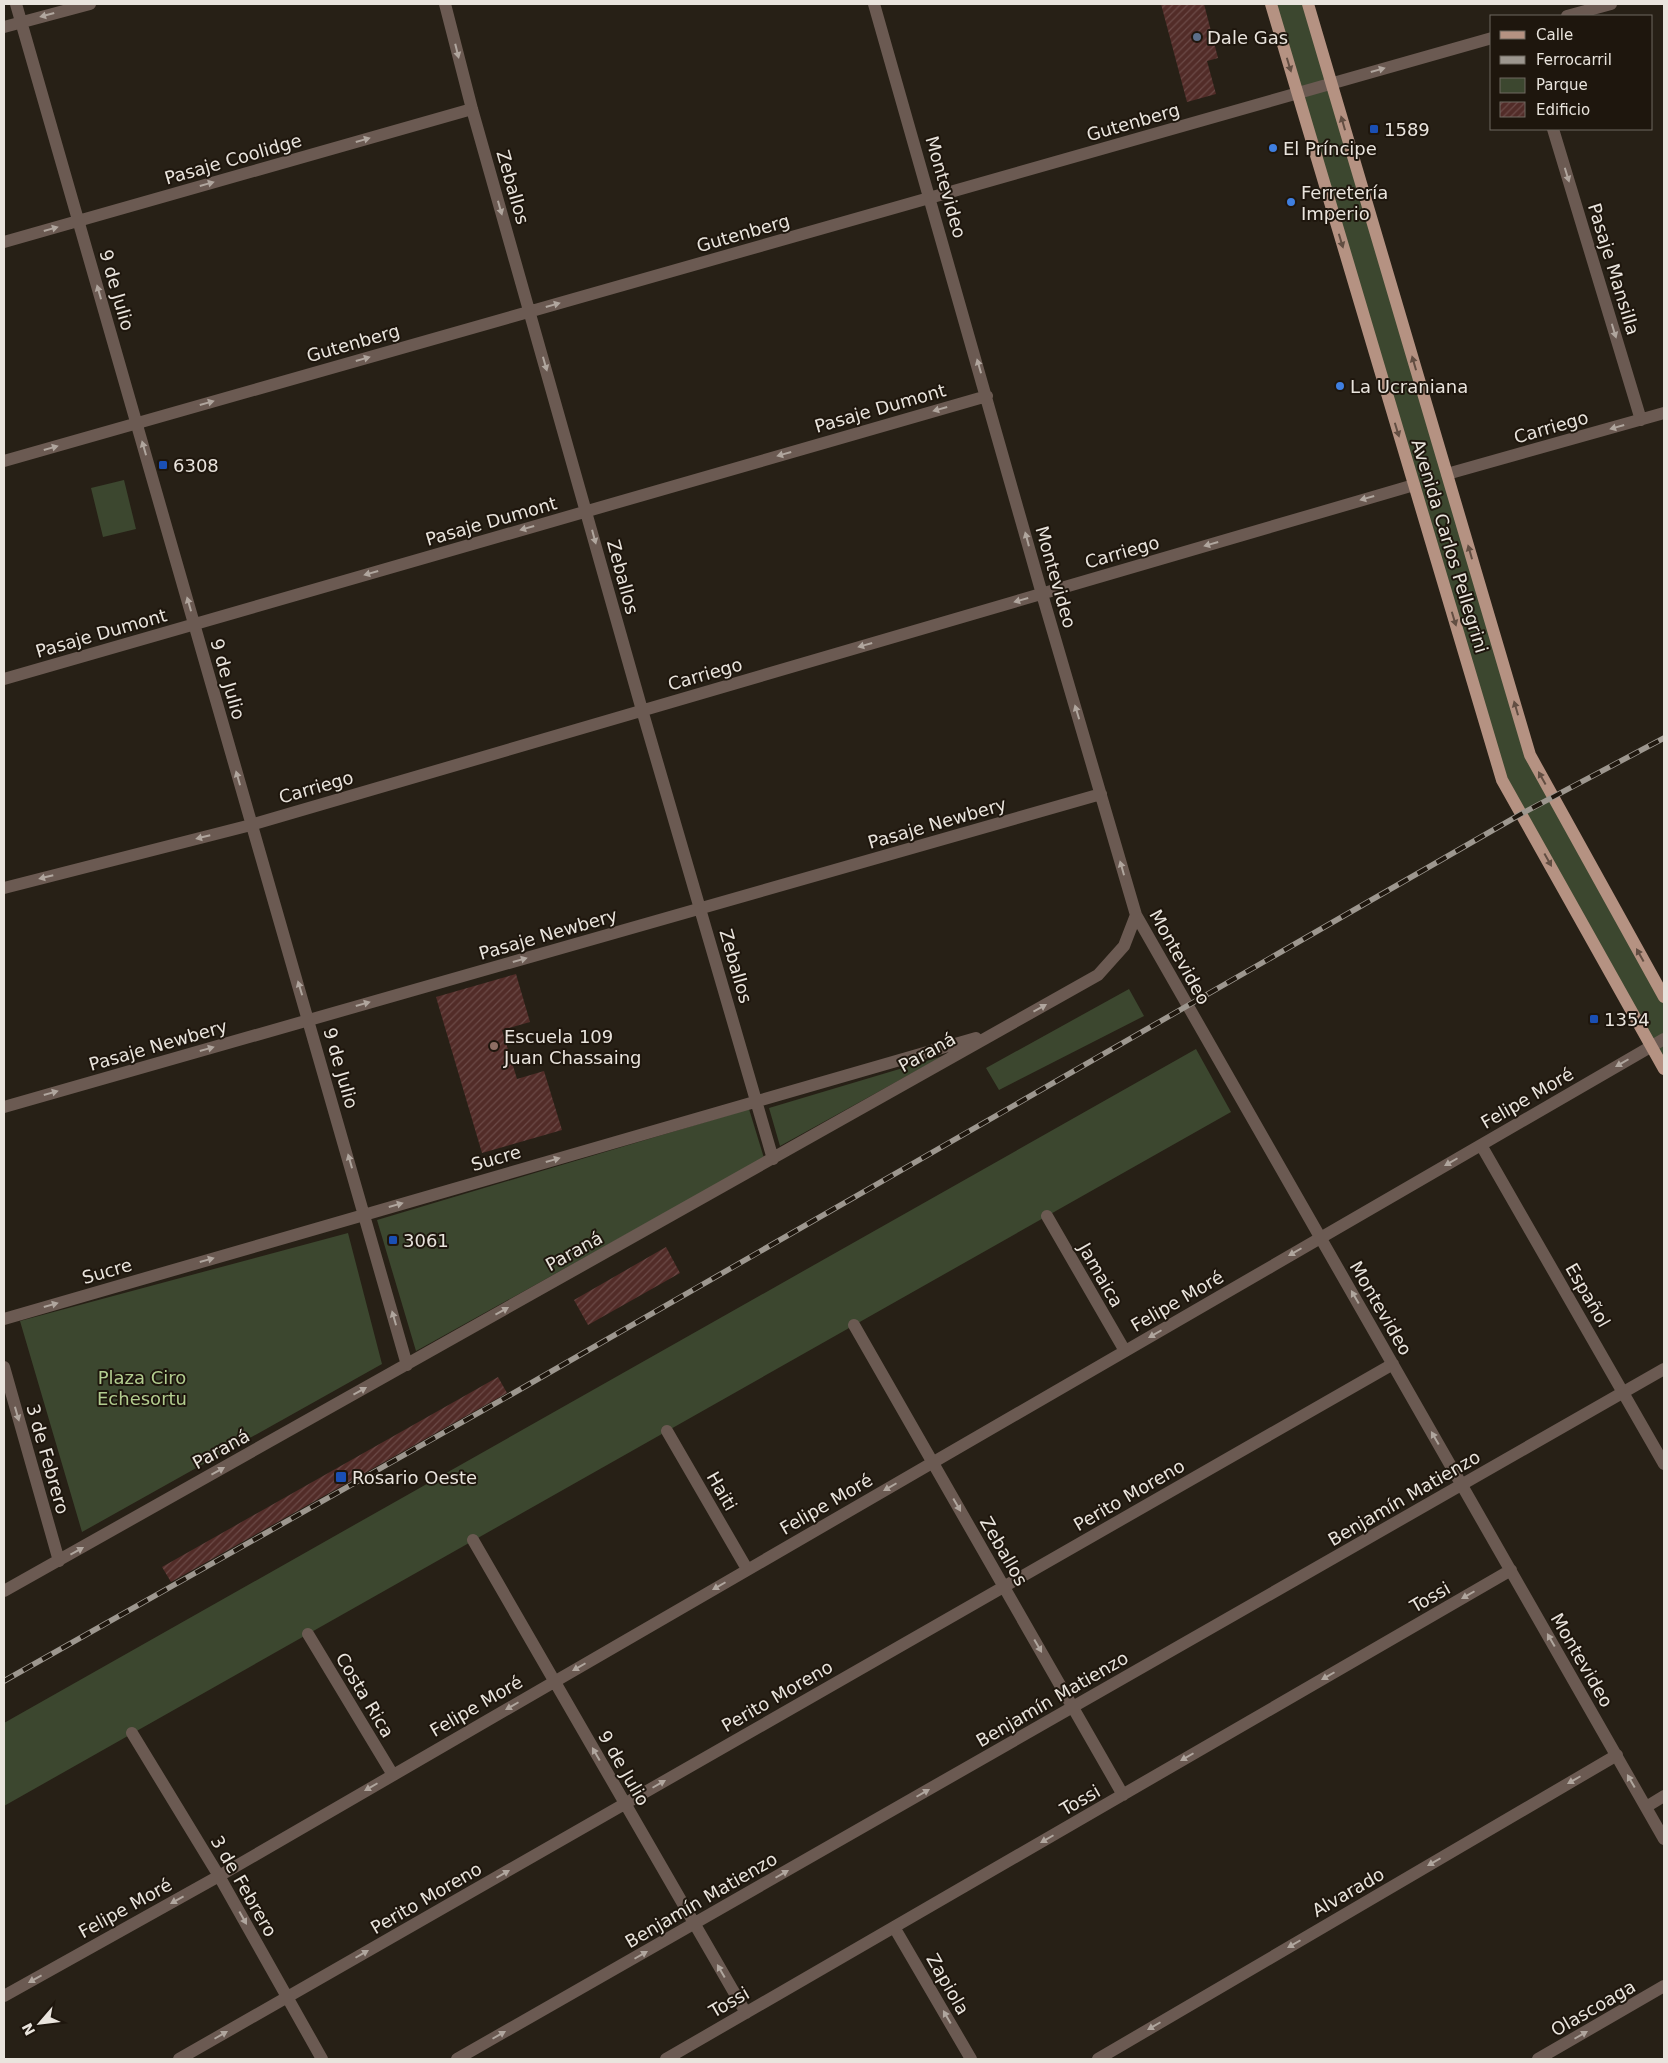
<svg xmlns="http://www.w3.org/2000/svg" width="1668" height="2063" font-family="'DejaVu Sans',sans-serif">
<style>
.green{fill:#3c472f}
.building{fill:url(#building-hatch)}
.lines{fill:none;stroke-linecap:round;stroke-linejoin:round}
.minor{stroke:#6b5a52;stroke-width:12}
.primary{stroke:#b59282;stroke-width:12}
.rail-casing{stroke:#9d978f;stroke-width:5.5}
.rail{stroke:#1e160d;stroke-width:4;stroke-dasharray:11;stroke-linecap:butt}
.oneway{fill:#b0a69e}
.oneway2{fill:#624e42}
.service-dot{fill:#5c6f8a;stroke:#1e160d;stroke-width:2}
.transit-dot{fill:#1a4fb4;stroke:#1e160d;stroke-width:2}
.shop-dot{fill:#3f7fe0;stroke:#1e160d;stroke-width:2}
.education-dot{fill:#8d6e63;stroke:#1e160d;stroke-width:2}
.labels{text-anchor:middle;dominant-baseline:central;stroke-width:4;stroke-linejoin:round;paint-order:stroke}
.poi-label{font-size:18px;fill:#e9e4dd;stroke:#1e160d;text-anchor:start}
.street-label{font-size:18px;fill:#e9e4dd;stroke:#1e160d}
.park-label{font-size:18px;fill:#b2cc8f;stroke:#1e160d}
</style>
<defs>
<pattern id="building-hatch" width="6" height="6" patternUnits="userSpaceOnUse" patternTransform="scale(1.25)"><rect width="6" height="6" fill="#522c28"/><path d="M-1 1l2-2M0 6l6-6M5 7l2-2" fill="none" stroke="#6b4a47"/></pattern>
</defs>
<rect width="100%" height="100%" fill="#272016"/>
<path class="green" d="M1271 4H1308L1530 755 1664 997V1069L1502 780Z
M124 480 136 529 103 537 91 488Z
M1129 989 1144 1016 999 1090 986 1068Z
M1196 1049 1231 1112 4 1806V1723Z
M943 1056 780 1146 769 1108Z
M749 1109 764 1158 416 1351 377 1220Z
M348 1233 382 1364 82 1532 20 1321Z"/>
<path class="building" d="M1161 4H1204L1218 58 1207 61 1216 94 1187 102Z
M516 974 530 1022 502 1030 517 1079 544 1071 562 1130 482 1153 436 997Z
M666 1247 680 1273 588 1325 574 1300Z
M498 1377 507 1393 171 1582 162 1567Z"/>
<g class="lines">
<path class="minor" d="M16 4 407 1365
M445 4 472 109 642 710 773 1159
M874 4 1042 594 1136 915 1664 1839
M1567 16 1611 4
M4 27 90 4
M1553 129 1641 420
M4 242 472 109
M4 461 1492 38
M1447 474 1664 413
M4 679 987 396
M4 888 251 825 1414 485
M4 1107 1101 794
M1481 1145 1664 1464
M1047 1216 1125 1351
M4 1319 976 1038
M854 1325 1123 1795
M4 1367 59 1561
M667 1431 747 1569
M473 1540 746 2013
M4 1591 1098 975 1124 946 1136 915
M308 1634 393 1775
M132 1733 219 1876 322 2059
M1646 1807 1664 1796
M894 1927 971 2059
M4 1996 219 1876 1664 1039
M179 2059 1393 1364
M457 2059 1664 1369
M666 2059 1511 1570
M1098 2059 1617 1755
M1538 2059 1664 1986"/>
<path class="primary" d="M1271 4 1502 780 1664 1069
M1308 4 1530 755 1664 997"/>
<g class="rail-casing">
<path id="rail" d="M4 1681 512 1394 1521 814 1664 738"/>
</g>
<use href="#rail" class="rail"/>
</g>
<defs><path id="oneway-solid" d="M-6-.8H1V-3.2L6.5 0L1 3.2V.8H-6Z" transform="scale(1.25)"/></defs>
<g class="oneway">
<use href="#oneway-solid" transform="translate(47 15) rotate(165)"/>
<use href="#oneway-solid" transform="translate(457 51) rotate(76)"/>
<use href="#oneway-solid" transform="translate(1378 70) rotate(-16)"/>
<use href="#oneway-solid" transform="translate(363 140) rotate(-16)"/>
<use href="#oneway-solid" transform="translate(1567 175) rotate(73)"/>
<use href="#oneway-solid" transform="translate(207 184) rotate(-16)"/>
<use href="#oneway-solid" transform="translate(500 208) rotate(74)"/>
<use href="#oneway-solid" transform="translate(51 229) rotate(-16)"/>
<use href="#oneway-solid" transform="translate(99 292) rotate(-106)"/>
<use href="#oneway-solid" transform="translate(553 305) rotate(-16)"/>
<use href="#oneway-solid" transform="translate(1614 331) rotate(73)"/>
<use href="#oneway-solid" transform="translate(363 359) rotate(-16)"/>
<use href="#oneway-solid" transform="translate(545 364) rotate(74)"/>
<use href="#oneway-solid" transform="translate(979 366) rotate(-106)"/>
<use href="#oneway-solid" transform="translate(207 403) rotate(-16)"/>
<use href="#oneway-solid" transform="translate(940 409) rotate(164)"/>
<use href="#oneway-solid" transform="translate(1617 427) rotate(164)"/>
<use href="#oneway-solid" transform="translate(51 448) rotate(-16)"/>
<use href="#oneway-solid" transform="translate(144 448) rotate(-106)"/>
<use href="#oneway-solid" transform="translate(784 454) rotate(164)"/>
<use href="#oneway-solid" transform="translate(1367 498) rotate(164)"/>
<use href="#oneway-solid" transform="translate(527 528) rotate(164)"/>
<use href="#oneway-solid" transform="translate(594 537) rotate(75)"/>
<use href="#oneway-solid" transform="translate(1027 539) rotate(-105)"/>
<use href="#oneway-solid" transform="translate(1211 544) rotate(164)"/>
<use href="#oneway-solid" transform="translate(371 573) rotate(164)"/>
<use href="#oneway-solid" transform="translate(1021 600) rotate(164)"/>
<use href="#oneway-solid" transform="translate(189 604) rotate(-106)"/>
<use href="#oneway-solid" transform="translate(865 645) rotate(164)"/>
<use href="#oneway-solid" transform="translate(1077 712) rotate(-107)"/>
<use href="#oneway-solid" transform="translate(238 778) rotate(-106)"/>
<use href="#oneway-solid" transform="translate(203 837) rotate(166)"/>
<use href="#oneway-solid" transform="translate(1122 868) rotate(-106)"/>
<use href="#oneway-solid" transform="translate(46 877) rotate(166)"/>
<use href="#oneway-solid" transform="translate(520 960) rotate(-16)"/>
<use href="#oneway-solid" transform="translate(300 988) rotate(-107)"/>
<use href="#oneway-solid" transform="translate(363 1004) rotate(-16)"/>
<use href="#oneway-solid" transform="translate(1040 1008) rotate(-29)"/>
<use href="#oneway-solid" transform="translate(207 1049) rotate(-16)"/>
<use href="#oneway-solid" transform="translate(1622 1063) rotate(150)"/>
<use href="#oneway-solid" transform="translate(51 1093) rotate(-16)"/>
<use href="#oneway-solid" transform="translate(553 1160) rotate(-16)"/>
<use href="#oneway-solid" transform="translate(350 1161) rotate(-106)"/>
<use href="#oneway-solid" transform="translate(1451 1162) rotate(150)"/>
<use href="#oneway-solid" transform="translate(396 1205) rotate(-16)"/>
<use href="#oneway-solid" transform="translate(1295 1252) rotate(150)"/>
<use href="#oneway-solid" transform="translate(207 1260) rotate(-16)"/>
<use href="#oneway-solid" transform="translate(1355 1297) rotate(-120)"/>
<use href="#oneway-solid" transform="translate(51 1305) rotate(-16)"/>
<use href="#oneway-solid" transform="translate(502 1311) rotate(-29)"/>
<use href="#oneway-solid" transform="translate(394 1318) rotate(-106)"/>
<use href="#oneway-solid" transform="translate(1155 1334) rotate(150)"/>
<use href="#oneway-solid" transform="translate(360 1391) rotate(-29)"/>
<use href="#oneway-solid" transform="translate(17 1414) rotate(74)"/>
<use href="#oneway-solid" transform="translate(1435 1438) rotate(-120)"/>
<use href="#oneway-solid" transform="translate(218 1471) rotate(-29)"/>
<use href="#oneway-solid" transform="translate(890 1487) rotate(150)"/>
<use href="#oneway-solid" transform="translate(957 1505) rotate(60)"/>
<use href="#oneway-solid" transform="translate(77 1551) rotate(-29)"/>
<use href="#oneway-solid" transform="translate(719 1586) rotate(150)"/>
<use href="#oneway-solid" transform="translate(1468 1595) rotate(150)"/>
<use href="#oneway-solid" transform="translate(1551 1640) rotate(-120)"/>
<use href="#oneway-solid" transform="translate(1038 1646) rotate(60)"/>
<use href="#oneway-solid" transform="translate(579 1667) rotate(150)"/>
<use href="#oneway-solid" transform="translate(1328 1676) rotate(150)"/>
<use href="#oneway-solid" transform="translate(512 1706) rotate(150)"/>
<use href="#oneway-solid" transform="translate(596 1754) rotate(-120)"/>
<use href="#oneway-solid" transform="translate(1187 1757) rotate(150)"/>
<use href="#oneway-solid" transform="translate(1574 1780) rotate(150)"/>
<use href="#oneway-solid" transform="translate(1631 1781) rotate(-120)"/>
<use href="#oneway-solid" transform="translate(659 1784) rotate(-30)"/>
<use href="#oneway-solid" transform="translate(371 1787) rotate(150)"/>
<use href="#oneway-solid" transform="translate(923 1793) rotate(-30)"/>
<use href="#oneway-solid" transform="translate(1047 1839) rotate(150)"/>
<use href="#oneway-solid" transform="translate(1434 1862) rotate(150)"/>
<use href="#oneway-solid" transform="translate(503 1874) rotate(-30)"/>
<use href="#oneway-solid" transform="translate(782 1874) rotate(-30)"/>
<use href="#oneway-solid" transform="translate(177 1900) rotate(151)"/>
<use href="#oneway-solid" transform="translate(243 1918) rotate(61)"/>
<use href="#oneway-solid" transform="translate(1294 1944) rotate(150)"/>
<use href="#oneway-solid" transform="translate(362 1954) rotate(-30)"/>
<use href="#oneway-solid" transform="translate(641 1955) rotate(-30)"/>
<use href="#oneway-solid" transform="translate(721 1971) rotate(-120)"/>
<use href="#oneway-solid" transform="translate(35 1979) rotate(151)"/>
<use href="#oneway-solid" transform="translate(947 2017) rotate(-120)"/>
<use href="#oneway-solid" transform="translate(1154 2026) rotate(150)"/>
<use href="#oneway-solid" transform="translate(221 2035) rotate(-30)"/>
<use href="#oneway-solid" transform="translate(499 2035) rotate(-30)"/>
<use href="#oneway-solid" transform="translate(1581 2035) rotate(-30)"/>
</g>
<g class="oneway2">
<use href="#oneway-solid" transform="translate(1289 65) rotate(73)"/>
<use href="#oneway-solid" transform="translate(1343 123) rotate(-106)"/>
<use href="#oneway-solid" transform="translate(1341 241) rotate(73)"/>
<use href="#oneway-solid" transform="translate(1414 363) rotate(-106)"/>
<use href="#oneway-solid" transform="translate(1397 430) rotate(73)"/>
<use href="#oneway-solid" transform="translate(1470 552) rotate(-106)"/>
<use href="#oneway-solid" transform="translate(1454 619) rotate(73)"/>
<use href="#oneway-solid" transform="translate(1516 708) rotate(-106)"/>
<use href="#oneway-solid" transform="translate(1542 778) rotate(-119)"/>
<use href="#oneway-solid" transform="translate(1548 860) rotate(61)"/>
<use href="#oneway-solid" transform="translate(1640 955) rotate(-119)"/>
</g>
<circle class="service-dot" cx="1197" cy="37" r="5"/>
<g class="transit-dot">
<rect x="1369" y="124" width="10" height="10" rx="2.5"/>
<rect x="158" y="460" width="10" height="10" rx="2.5"/>
<rect x="1589" y="1014" width="10" height="10" rx="2.5"/>
<rect x="388" y="1235" width="10" height="10" rx="2.5"/>
<rect x="335" y="1471" width="12" height="12" rx="2.5"/>
</g>
<g class="shop-dot">
<circle cx="1273" cy="148" r="5"/>
<circle cx="1291" cy="202" r="5"/>
<circle cx="1340" cy="386" r="5"/>
</g>
<circle class="education-dot" cx="494" cy="1046" r="5"/>
<g class="labels">
<g class="poi-label">
<text x="1207" y="37">Dale Gas</text>
<text x="1384" y="129">1589</text>
<text x="1283" y="148">El Príncipe</text>
<text x="1301" y="192">Ferretería<tspan x="1301" dy="21">Imperio</tspan></text>
<text x="1350" y="386">La Ucraniana</text>
<text x="173" y="465">6308</text>
<text x="1604" y="1019">1354</text>
<text x="504" y="1036">Escuela 109<tspan x="504" dy="21">Juan Chassaing</tspan></text>
<text x="403" y="1240">3061</text>
<text x="352" y="1477">Rosario Oeste</text>
</g>
<g class="street-label">
<text transform="translate(1133 122) rotate(-16)">Gutenberg</text>
<text transform="translate(233 159) rotate(-16)">Pasaje Coolidge</text>
<text transform="translate(513 187) rotate(74)">Zeballos</text>
<text transform="translate(946 187) rotate(74)">Montevideo</text>
<text transform="translate(743 233) rotate(-16)">Gutenberg</text>
<text transform="translate(1614 269) rotate(73)">Pasaje Mansilla</text>
<text transform="translate(117 290) rotate(74)">9 de Julio</text>
<text transform="translate(353 343) rotate(-16)">Gutenberg</text>
<text transform="translate(880 408) rotate(-16)">Pasaje Dumont</text>
<text transform="translate(1551 427) rotate(-16)">Carriego</text>
<text transform="translate(491 521) rotate(-16)">Pasaje Dumont</text>
<text transform="translate(1450 546) rotate(73)">Avenida Carlos Pellegrini</text>
<text transform="translate(1122 552) rotate(-16)">Carriego</text>
<text transform="translate(623 577) rotate(75)">Zeballos</text>
<text transform="translate(1056 577) rotate(74)">Montevideo</text>
<text transform="translate(101 633) rotate(-16)">Pasaje Dumont</text>
<text transform="translate(705 674) rotate(-16)">Carriego</text>
<text transform="translate(228 679) rotate(74)">9 de Julio</text>
<text transform="translate(316 787) rotate(-16)">Carriego</text>
<text transform="translate(937 823) rotate(-16)">Pasaje Newbery</text>
<text transform="translate(548 934) rotate(-16)">Pasaje Newbery</text>
<text transform="translate(1180 957) rotate(61)">Montevideo</text>
<text transform="translate(736 966) rotate(74)">Zeballos</text>
<text transform="translate(158 1045) rotate(-16)">Pasaje Newbery</text>
<text transform="translate(927 1052) rotate(-29)">Paraná</text>
<text transform="translate(341 1068) rotate(74)">9 de Julio</text>
<text transform="translate(1527 1098) rotate(-30)">Felipe Moré</text>
<text transform="translate(496 1158) rotate(-16)">Sucre</text>
<text transform="translate(574 1251) rotate(-29)">Paraná</text>
<text transform="translate(107 1271) rotate(-16)">Sucre</text>
<text transform="translate(1101 1275) rotate(60)">Jamaica</text>
<text transform="translate(1588 1295) rotate(60)">Español</text>
<text transform="translate(1177 1301) rotate(-30)">Felipe Moré</text>
<text transform="translate(1381 1308) rotate(60)">Montevideo</text>
<text transform="translate(221 1449) rotate(-29)">Paraná</text>
<text transform="translate(48 1459) rotate(74)">3 de Febrero</text>
<text transform="translate(722 1491) rotate(60)">Haiti</text>
<text transform="translate(1129 1495) rotate(-30)">Perito Moreno</text>
<text transform="translate(1404 1498) rotate(-30)">Benjamín Matienzo</text>
<text transform="translate(826 1504) rotate(-30)">Felipe Moré</text>
<text transform="translate(1004 1551) rotate(60)">Zeballos</text>
<text transform="translate(1430 1597) rotate(-30)">Tossi</text>
<text transform="translate(1582 1660) rotate(60)">Montevideo</text>
<text transform="translate(365 1695) rotate(59)">Costa Rica</text>
<text transform="translate(777 1696) rotate(-30)">Perito Moreno</text>
<text transform="translate(1052 1699) rotate(-30)">Benjamín Matienzo</text>
<text transform="translate(476 1706) rotate(-30)">Felipe Moré</text>
<text transform="translate(624 1768) rotate(60)">9 de Julio</text>
<text transform="translate(1080 1800) rotate(-30)">Tossi</text>
<text transform="translate(244 1886) rotate(60)">3 de Febrero</text>
<text transform="translate(1348 1892) rotate(-30)">Alvarado</text>
<text transform="translate(426 1898) rotate(-30)">Perito Moreno</text>
<text transform="translate(701 1900) rotate(-30)">Benjamín Matienzo</text>
<text transform="translate(125 1908) rotate(-29)">Felipe Moré</text>
<text transform="translate(948 1984) rotate(60)">Zapiola</text>
<text transform="translate(729 2002) rotate(-30)">Tossi</text>
<text transform="translate(1593 2008) rotate(-30)">Olascoaga</text>
</g>
<g class="park-label">
<text x="142" y="1377">Plaza Ciro<tspan x="142" dy="21">Echesortu</tspan></text>
</g>
</g>
<rect width="1668" height="2063" fill="none" stroke="#e9e4dd" stroke-width="10"/>
<rect x="1490" y="15" width="162" height="115" fill="#1e160d" stroke="#6f6860"/>
<rect x="1500" y="31" width="25" height="8" fill="#b59282" stroke="#6f6860"/>
<text x="1536" y="40" font-size="15" fill="#e9e4dd">Calle</text>
<rect x="1500" y="56" width="25" height="8" fill="#9d978f" stroke="#6f6860"/>
<text x="1536" y="65" font-size="15" fill="#e9e4dd">Ferrocarril</text>
<rect x="1500" y="78" width="25" height="15" fill="#3c472f" stroke="#6f6860"/>
<text x="1536" y="90" font-size="15" fill="#e9e4dd">Parque</text>
<rect x="1500" y="102" width="25" height="15" fill="url(#building-hatch)" stroke="#6f6860"/>
<text x="1536" y="115" font-size="15" fill="#e9e4dd">Edificio</text>
<g transform="translate(40 2023) rotate(242)" stroke="#1e160d" stroke-width="4" paint-order="stroke">
<path d="M0-4L9 19L0 12L-9 19Z" fill="#e9e4dd"/>
<text y="-8" font-size="14" font-weight="bold" text-anchor="middle" fill="#e9e4dd">N</text>
</g>
</svg>
